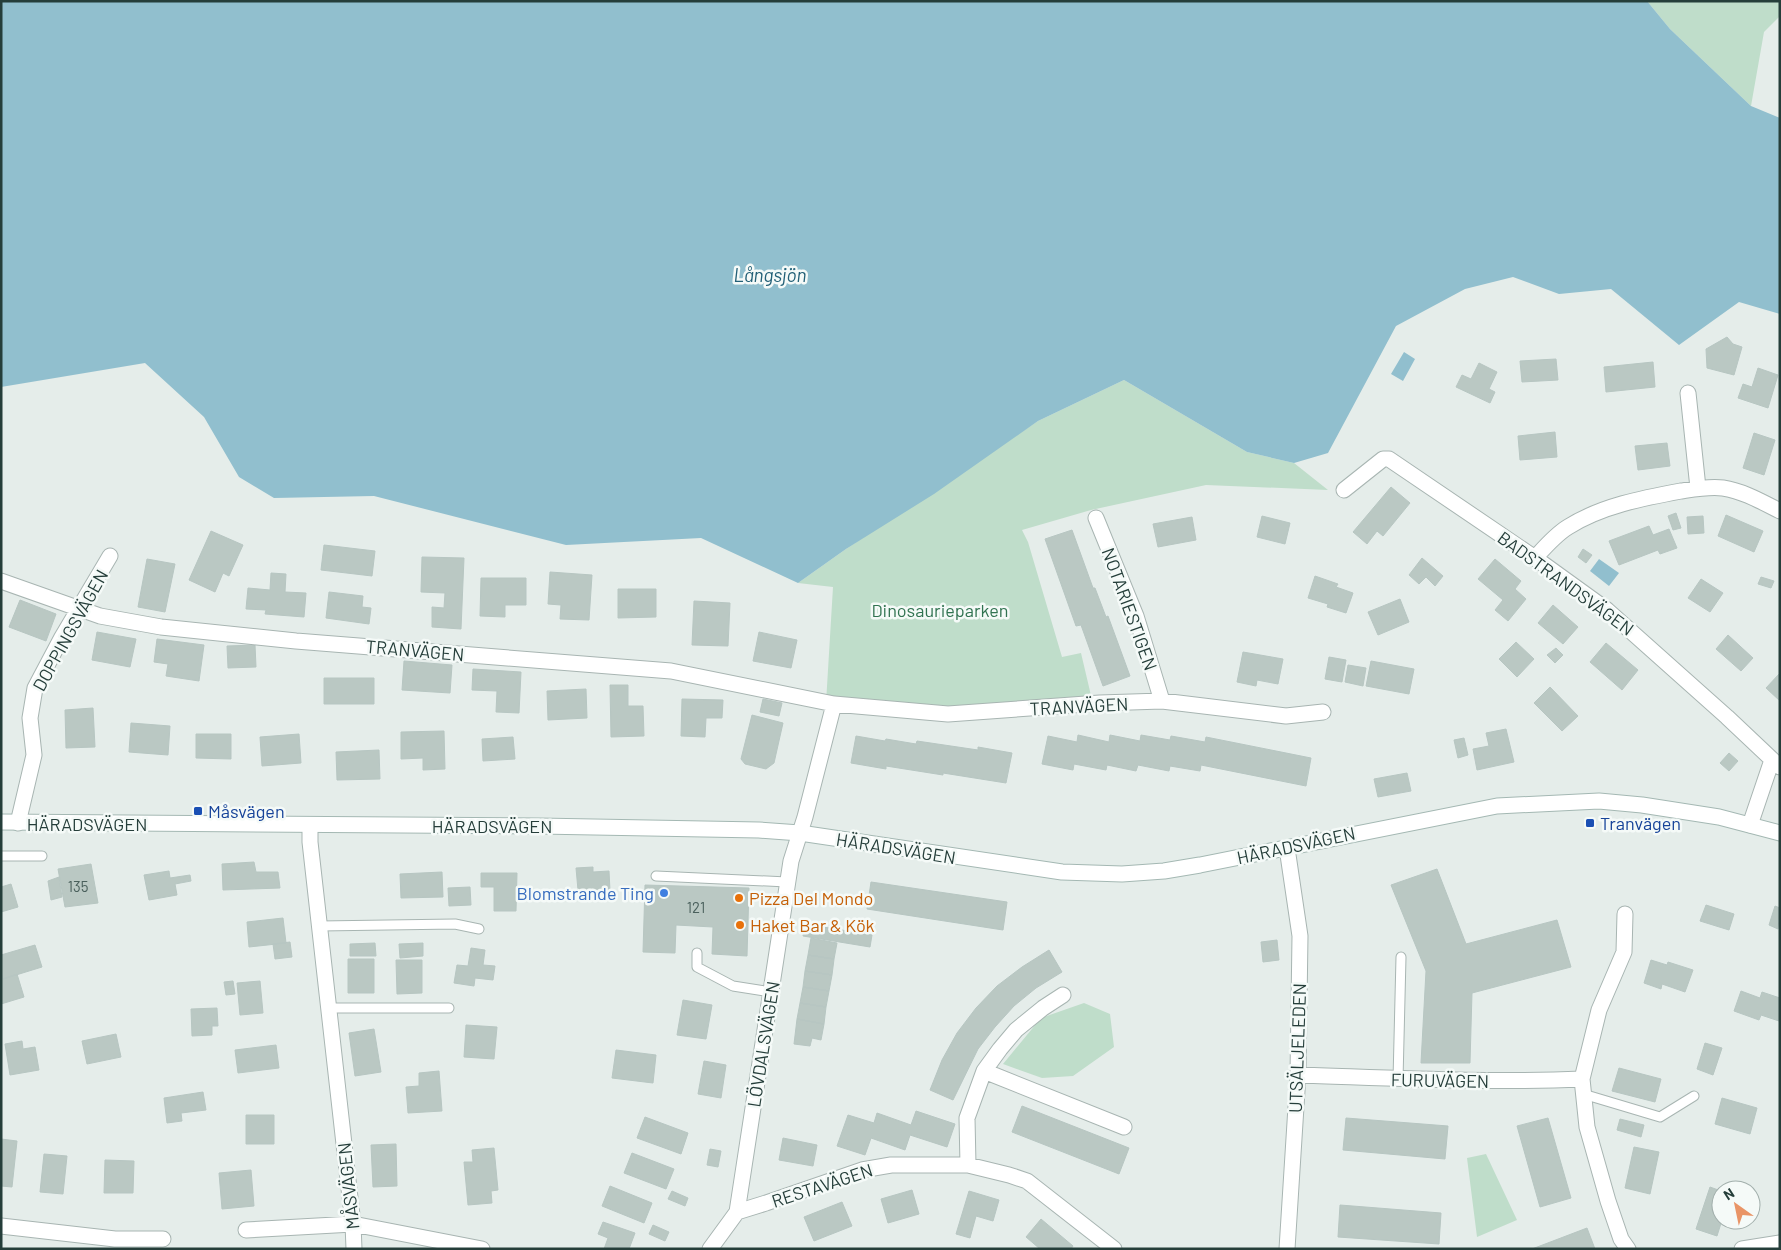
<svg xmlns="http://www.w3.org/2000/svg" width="1781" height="1250" font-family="Barlow,sans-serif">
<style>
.green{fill:#bfddca}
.water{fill:#91bfce}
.building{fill:#bac8c3;stroke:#b7c6c2}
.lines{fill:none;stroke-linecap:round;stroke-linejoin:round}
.lane-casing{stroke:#a8b5b2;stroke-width:11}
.street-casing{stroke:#a8b5b2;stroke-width:17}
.secondary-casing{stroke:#a4b8b3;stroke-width:17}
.lane{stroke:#fff;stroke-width:9}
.street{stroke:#fff;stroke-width:15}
.secondary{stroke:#fff;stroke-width:15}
.transit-dot{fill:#1a4fb4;stroke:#f5faf8;stroke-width:2}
.shop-dot{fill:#3f7fe0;stroke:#f5faf8;stroke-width:2}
.food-dot{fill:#e8710a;stroke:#f5faf8;stroke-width:2}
.labels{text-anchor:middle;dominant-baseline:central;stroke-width:5;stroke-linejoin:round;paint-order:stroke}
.number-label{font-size:15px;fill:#4a605c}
.street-label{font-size:18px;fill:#253e3a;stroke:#f5faf8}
.park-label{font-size:18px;fill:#317351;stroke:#f5faf8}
.transit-label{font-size:18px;fill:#164399;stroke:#f5faf8;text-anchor:start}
.shop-label{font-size:18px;fill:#366cbe;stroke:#f5faf8;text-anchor:end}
.food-label{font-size:18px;fill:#c56008;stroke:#f5faf8;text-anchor:start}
.water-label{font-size:19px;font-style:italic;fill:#226077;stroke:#f5faf8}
</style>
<rect width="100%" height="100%" fill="#e5edea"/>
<path class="green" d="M1647 1H1780V16L1764 32 1751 106 1670 29Z
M1124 380 1247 452 1294 463 1328 490 1206 485 1091 510 1022 530 1028 542 1062 657 1081 653 1093 704 948 714 826 703 833 587 798 583 846 549 1038 421Z
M1084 1003 1110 1014 1114 1047 1073 1076 1042 1078 1003 1064 1041 1018Z
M1486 1154 1517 1220 1477 1237 1467 1158Z"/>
<path class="water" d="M1 1H1647L1670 29 1751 106 1780 118V314L1739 302 1679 345 1611 289 1559 294 1513 277 1465 289 1396 326 1328 453 1294 463 1247 452 1124 380 1038 421 934 494 846 549 798 583 701 538 566 545 374 496 274 498 239 477 204 417 145 363 1 387Z
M1404 352 1415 359 1403 381 1391 374Z
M1599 559 1619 573 1609 586 1590 571Z"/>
<path class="building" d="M1727 337 1733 344 1742 347 1734 375 1707 368 1706 349Z
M1556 359 1558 380 1522 382 1520 361Z
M1653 362 1655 387 1606 392 1604 367Z
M1479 363 1497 372 1489 389 1495 392 1490 403 1456 387 1462 375 1471 379Z
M1758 368 1778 375 1768 408 1738 398 1743 384 1752 387Z
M1555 432 1557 457 1520 460 1518 436Z
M1754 433 1775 440 1764 475 1743 468Z
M1667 443 1670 466 1638 470 1635 446Z
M1391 487 1410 503 1383 536 1377 531 1367 544 1353 532Z
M1676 513 1681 528 1673 530 1668 516Z
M1726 515 1763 531 1754 552 1718 536Z
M1262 516 1290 523 1285 544 1257 537Z
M1703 516 1704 533 1688 534 1687 517Z
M1192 517 1196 540 1158 547 1153 524Z
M1649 526 1653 535 1669 529 1677 548 1660 554 1658 550 1619 565 1609 541Z
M1072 530 1093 588H1095L1106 617 1108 616 1130 676 1103 686 1081 625 1076 626 1045 539Z
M211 531 243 545 229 576 223 573 215 592 189 580Z
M324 545 375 551 372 576 321 570Z
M1583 549 1592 555 1586 563 1578 557Z
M422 557 464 558 461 629 432 627V607L444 608 445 593 421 592Z
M1422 558 1443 576 1435 586 1426 577 1419 584 1409 575Z
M147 559 175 564 165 612 138 607Z
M1495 559 1521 581 1515 589 1526 599 1508 621 1495 610 1503 600 1478 579Z
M550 572 592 575 589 620 560 619 561 605 548 604Z
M271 573 286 574 285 592 306 593 304 617 265 614 266 610 246 609 248 588 270 590Z
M1315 576 1338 584 1336 587 1353 593 1346 613 1327 607 1328 604 1308 598Z
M1761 577 1774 581 1771 588 1758 584Z
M481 578H526V605H505V617L480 616Z
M1701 579 1723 593 1710 612 1688 598Z
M618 589H656V617L618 618Z
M329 592 363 596 362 607 371 608 369 624 326 618Z
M1400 599 1409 622 1378 635 1368 612Z
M20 600 56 614 46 641 9 627Z
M694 601 730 603 728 646 692 645Z
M1553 605 1578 627 1563 644 1538 623Z
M97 632 136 639 130 667 92 660Z
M759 632 797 640 791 668 753 661Z
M1728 635 1753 658 1741 671 1716 649Z
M157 639 204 645 199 681 166 676 168 664 154 662Z
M1516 642 1534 659 1517 677 1499 659Z
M1606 643 1638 670 1622 690 1590 662Z
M255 645 256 667 228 668 227 646Z
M1556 648 1563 655 1555 663 1547 655Z
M1243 652 1283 659 1278 684 1257 680 1256 686 1237 682Z
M1329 657 1346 660 1342 682 1325 679Z
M404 661 452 665 450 693 402 690Z
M1371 661 1414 669 1409 694 1366 686Z
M1348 665 1366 668 1363 686 1345 682Z
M473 669 521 672 519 713 496 712 497 691 472 690Z
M1780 673V701L1766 688Z
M324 678H374V704H324Z
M610 685H628V706H643L644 736 611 737Z
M1550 687 1578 716 1562 731 1534 703Z
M586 689 587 718 548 720 547 691Z
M682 699 723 700 722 718H706L705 737 681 736Z
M763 699 782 703 779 716 760 712Z
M93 708 95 747 66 748 65 710Z
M752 715 783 723 774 763 766 769 745 764 741 759Z
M131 723 170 726 168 755 129 752Z
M1506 729 1514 762 1477 770 1473 749 1489 746 1486 733Z
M444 731 445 769 423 770V758L401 759V732Z
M196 734H231V759L196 758Z
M299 734 301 763 262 766 260 737Z
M1078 735 1109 742 1110 735 1140 741 1141 735 1170 740 1171 736 1205 742 1206 737 1311 758 1306 786 1201 765 1200 771 1170 766 1169 771 1138 765 1136 771 1107 765 1106 770 1074 764 1073 770 1042 764 1048 736 1077 742Z
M856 736 885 741 886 739 916 744 917 741 978 750V747L1012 753 1006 783 943 773V775L886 766V769L851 763Z
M513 737 515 759 483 761 482 739Z
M1464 738 1468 755 1458 758 1454 740Z
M379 750 380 779 337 780 336 752Z
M1729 753 1738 761 1729 771 1720 763Z
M1407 773 1411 791 1378 797 1374 779Z
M254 862 256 872H278L280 888 223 890 222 864Z
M91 864 98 903 65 907 58 869Z
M593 867V872L609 871 610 891 593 893 592 889 578 890 576 868Z
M1437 869 1466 944 1557 920 1571 967 1472 993 1470 1063H1421L1426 971 1391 885Z
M169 871 170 878 190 875 191 881 175 884 177 895 149 900 144 875Z
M442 872 443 897 401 898 400 874Z
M481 873H517L516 911H494V887H481Z
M59 877 62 897 51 900 48 881Z
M871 882 1007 902 1003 930 867 909Z
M11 884 18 907 1 912V887Z
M645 885 749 888 747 956 712 954 713 927 676 925 675 953 643 952Z
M470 887 471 905 449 906 448 888Z
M1706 905 1734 914 1729 930 1700 921Z
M1775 906 1780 908 1778 929 1769 925Z
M283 918 286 943 249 947 247 922Z
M805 924 872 935 870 947 803 936Z
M811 938 837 943 834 959 808 955Z
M1277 940 1279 960 1263 962 1261 942Z
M290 942 292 957 275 959 273 944Z
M375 943 376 956H350V944Z
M423 943V956L400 958 399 944Z
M35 945 42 967 3 979 1 974V955Z
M471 948 485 950 483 965 495 966 493 980 475 978 474 986 454 983 457 965 468 966Z
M1049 950 1062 972 1036 988 1014 1006 995 1027 978 1049 953 1100 930 1090 942 1060 957 1033 976 1008 997 986 1022 967Z
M808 955 834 959 832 975 805 971Z
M348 959H374V993H348Z
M396 960H422V993L397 994Z
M1651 960 1667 965 1668 962 1693 970 1685 992 1662 984 1661 989 1644 983Z
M805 971 832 975 829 991 803 987Z
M1 974 3 979 17 974 24 997 1 1004Z
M233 981 235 994 226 995 224 982Z
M260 981 263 1013 240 1015 237 983Z
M803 987 829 991 826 1007 800 1003Z
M1741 991 1760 998 1762 992 1780 998 1779 1021 1761 1015 1759 1020 1734 1011Z
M683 1000 712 1005 706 1039 677 1035Z
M800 1003 826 1007 824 1024 797 1019Z
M217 1008 218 1026H212V1035L192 1036 191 1009Z
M797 1019 824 1024 821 1040 812 1038 810 1046 794 1044Z
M466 1025 497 1027 494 1059 464 1057Z
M374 1029 381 1072 355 1076 349 1033Z
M116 1034 121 1057 87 1064 82 1041Z
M22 1041 23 1049 35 1047 39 1070 10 1075 5 1044Z
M1705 1043 1722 1048 1713 1075 1697 1069Z
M276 1045 279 1068 238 1073 235 1050Z
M616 1050 656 1055 653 1083 612 1078Z
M704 1061 726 1065 721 1098 698 1094Z
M1619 1068 1661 1079 1655 1102 1612 1091Z
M439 1071 442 1111 408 1113 406 1087 419 1086V1073Z
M203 1092 206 1110 181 1113 182 1121 167 1123 164 1098Z
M1722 1098 1757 1108 1750 1134 1715 1124Z
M1022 1106 1129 1148 1119 1174 1012 1132Z
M916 1111 955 1124 947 1147 910 1135 905 1150 871 1138 865 1155 837 1146 848 1115 874 1123 877 1113 911 1125Z
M246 1115H274V1144H246Z
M645 1117 688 1133 681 1154 637 1138Z
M1346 1118 1448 1126 1445 1159 1343 1150Z
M1548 1118 1571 1198 1540 1207 1517 1126Z
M1620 1119 1644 1125 1641 1137 1617 1130Z
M783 1138 817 1145 813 1166 779 1160Z
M1 1139 17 1141 12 1187 1 1186Z
M396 1144 397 1186 373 1187 371 1145Z
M1634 1147 1659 1152 1650 1194 1625 1188Z
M494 1148 498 1190 491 1191 492 1203 468 1205 464 1162H473L472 1150Z
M710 1149 721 1151 718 1167 707 1165Z
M632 1153 674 1169 666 1189 624 1173Z
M44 1154 67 1156 63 1194 40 1192Z
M105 1160 134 1161 133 1193H104Z
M251 1170 254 1206 222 1209 219 1173Z
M610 1186 652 1203 644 1223 602 1206Z
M1710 1187 1721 1191 1722 1220 1717 1236 1696 1229Z
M912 1190 919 1214 888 1223 881 1199Z
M672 1191 688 1198 685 1206 668 1199Z
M969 1191 999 1200 993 1221 976 1216 970 1238 956 1234Z
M842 1202 852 1226 814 1241 804 1217Z
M1340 1205 1441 1213 1439 1244 1338 1237Z
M1041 1219 1073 1246 1071 1249H1040L1026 1237Z
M603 1222 635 1233 629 1249H604L608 1238 598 1234Z
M653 1225 669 1232 665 1241 649 1234Z
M1587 1228 1595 1249H1532Z"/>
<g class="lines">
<g class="lane-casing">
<path id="lane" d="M1 856H42
M656 876 787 882
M320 926 455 924 479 929
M697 953V967L733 986 771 992
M329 1008H449
M1398 1080 1401 957
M1583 1094 1660 1117 1694 1096"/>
</g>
<g class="street-casing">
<path id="street" d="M1688 393 1698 488
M1344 490 1383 459H1389L1535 558 1607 610 1727 717 1780 767
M1096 518 1136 616 1162 701
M1535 558C1545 547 1555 535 1568 527 1601 506 1643 498 1681 491 1694 489 1710 486 1723 488 1743 491 1762 502 1780 511
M1 581 100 616 161 627 296 641 671 671 834 704 948 714 1100 703 1162 701 1286 716 1323 712
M18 823 34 755 30 718 35 688 62 637 110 556
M310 825V842L353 1224 354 1249
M1750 825 1772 760
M984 1071 1124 1127
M1298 1075C1393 1078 1487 1083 1582 1079L1587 1127 1608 1201 1621 1239 1628 1249
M1582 1079 1599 1010 1624 952 1625 914
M968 1165 967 1118 984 1071 1000 1049 1016 1030 1043 1008 1063 995
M737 1212 766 1203 862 1170 891 1165H968L1009 1175 1027 1181 1114 1249
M1 1226 115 1239H163
M246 1230 353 1224 482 1249
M710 1249 737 1212 791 861 805 817 834 704
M1287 1249 1298 1075 1300 936 1287 848
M1742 1249 1780 1243"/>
</g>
<g class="secondary-casing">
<path id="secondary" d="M1 822 539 826 759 830 800 833 1062 872 1122 874 1164 871 1200 865 1497 806 1599 801 1642 805 1719 817 1780 833"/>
</g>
<use href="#lane" class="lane"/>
<use href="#street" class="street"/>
<use href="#secondary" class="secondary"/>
</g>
<g class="transit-dot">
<rect x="193" y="806" width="10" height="10" rx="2.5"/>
<rect x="1585" y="818" width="10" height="10" rx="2.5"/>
</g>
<circle class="shop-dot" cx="664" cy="893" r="5"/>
<g class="food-dot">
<circle cx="739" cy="898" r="5"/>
<circle cx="740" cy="925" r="5"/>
</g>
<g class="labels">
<g class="number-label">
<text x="78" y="886">135</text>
<text x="696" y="907">121</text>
</g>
<g class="street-label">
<text transform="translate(1566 583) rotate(36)">BADSTRANDSVÄGEN</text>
<text transform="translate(1130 609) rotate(70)">NOTARIESTIGEN</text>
<text transform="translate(70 630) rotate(-61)">DOPPINGSVÄGEN</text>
<text transform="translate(415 650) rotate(5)">TRANVÄGEN</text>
<text transform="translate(1079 706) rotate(-3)">TRANVÄGEN</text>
<text x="87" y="824">HÄRADSVÄGEN</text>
<text x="492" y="826">HÄRADSVÄGEN</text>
<text transform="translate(1296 845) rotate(-12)">HÄRADSVÄGEN</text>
<text transform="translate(896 848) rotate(9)">HÄRADSVÄGEN</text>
<text transform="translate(763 1044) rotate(-81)">LÖVDALSVÄGEN</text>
<text transform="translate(1297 1048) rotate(-88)">UTSÄLJELEDEN</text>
<text transform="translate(1440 1080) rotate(1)">FURUVÄGEN</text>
<text transform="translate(822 1185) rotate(-18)">RESTAVÄGEN</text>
<text transform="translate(348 1186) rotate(-96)">MÅSVÄGEN</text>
</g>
<g class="park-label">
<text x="940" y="610">Dinosaurieparken</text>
</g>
<g class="transit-label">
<text x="208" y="811">Måsvägen</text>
<text x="1600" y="823">Tranvägen</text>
</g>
<g class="shop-label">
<text x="654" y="893">Blomstrande Ting</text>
</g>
<g class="food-label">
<text x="749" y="898">Pizza Del Mondo</text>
<text x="750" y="925">Haket Bar &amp; Kök</text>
</g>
<g class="water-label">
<text x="770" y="274">Långsjön</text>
</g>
</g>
<rect width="1781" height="1250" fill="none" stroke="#253e3a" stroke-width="5"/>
<g transform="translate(1736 1205) rotate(327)"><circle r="24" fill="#f5faf8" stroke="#a2afac"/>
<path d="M0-4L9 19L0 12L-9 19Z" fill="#e99466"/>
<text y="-8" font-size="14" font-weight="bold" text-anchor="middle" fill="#253e3a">N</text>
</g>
</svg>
